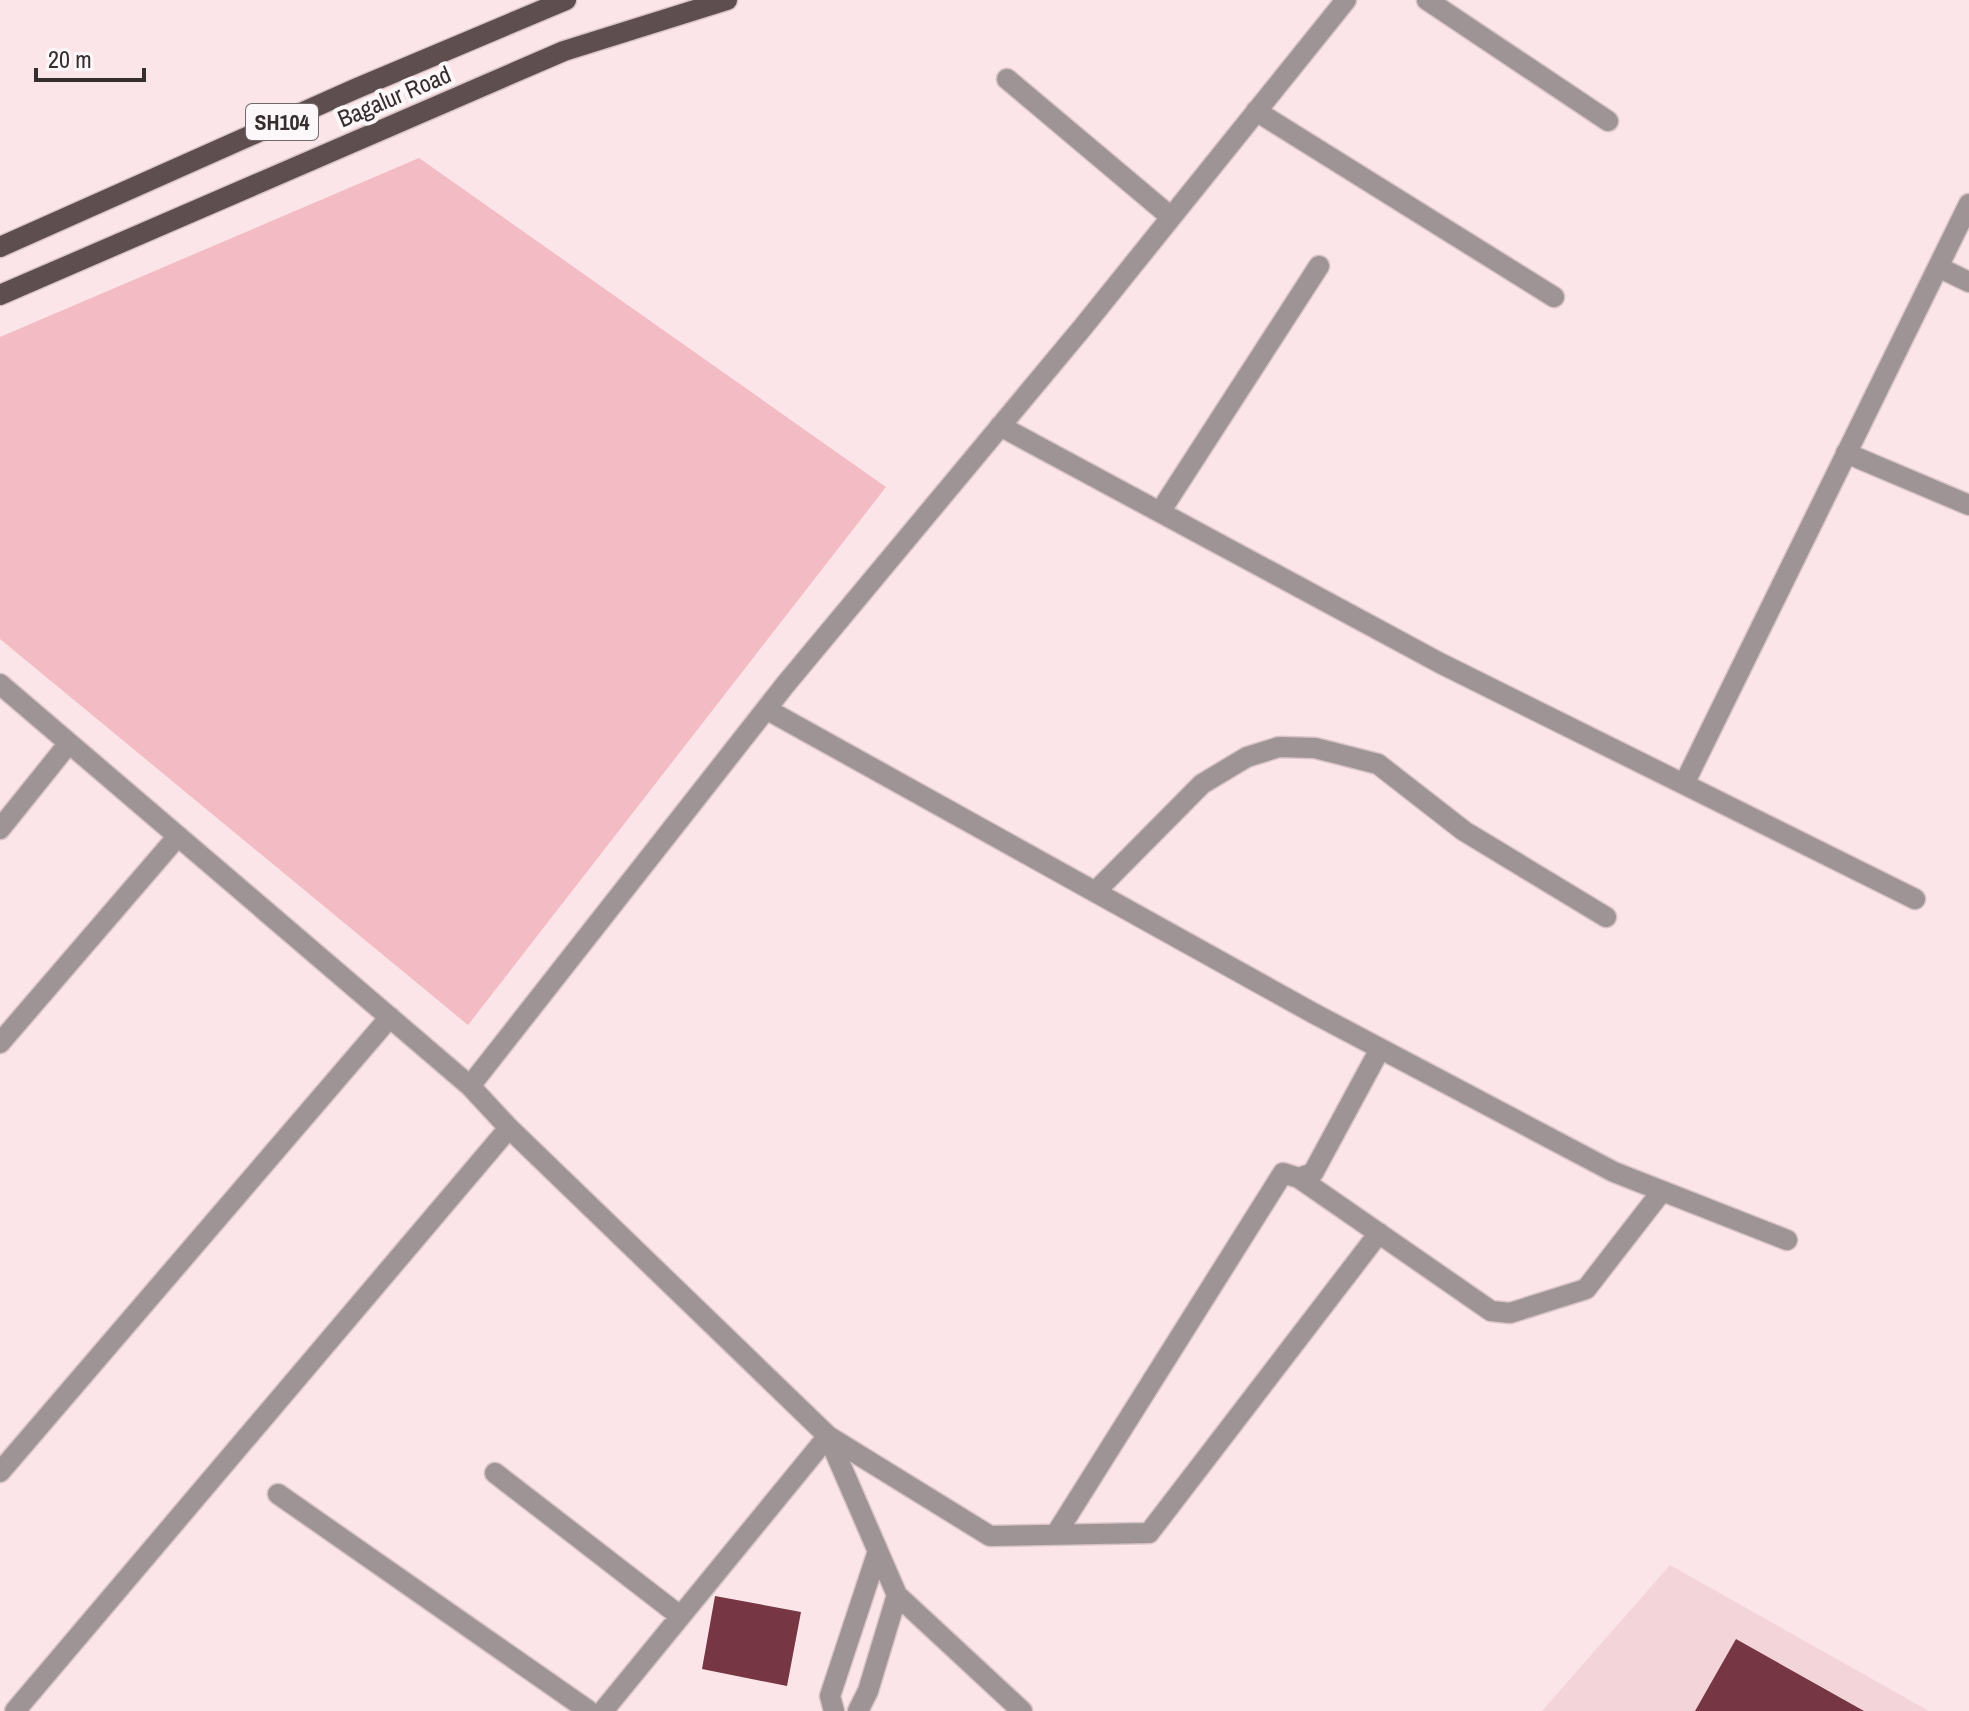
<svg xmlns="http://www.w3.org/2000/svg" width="1969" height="1711" font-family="'Archivo Narrow',sans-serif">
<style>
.built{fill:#f3d4d9}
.green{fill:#f3bbc4}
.building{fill:#763643}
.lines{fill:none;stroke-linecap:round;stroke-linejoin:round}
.minor-casing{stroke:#d8c4c7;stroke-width:23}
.major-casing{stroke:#d8c4c7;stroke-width:23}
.minor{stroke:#9e9495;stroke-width:20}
.major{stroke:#5e4e50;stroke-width:20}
.labels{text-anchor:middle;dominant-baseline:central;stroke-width:8;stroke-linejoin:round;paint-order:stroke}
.shield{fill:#fcf7f8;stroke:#716a6b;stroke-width:2}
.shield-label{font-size:22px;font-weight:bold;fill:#362d2f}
.street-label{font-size:24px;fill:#362d2f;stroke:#fcf7f8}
</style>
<rect width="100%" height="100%" fill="#fce5e8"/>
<path class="built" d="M1670 1565 1929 1711H1542Z"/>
<path class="green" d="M419 158 886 487 468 1025 0 639V337Z"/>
<path class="building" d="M715 1596 801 1612 787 1686 702 1669Z
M1736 1639 1864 1711H1695Z"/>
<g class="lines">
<g class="minor-casing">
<path id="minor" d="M1427 0 1608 121
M1007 79 1171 217
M1256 111 1554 297
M1938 267 1969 282
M1000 426 1440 663 1915 899
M1846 453 1969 505
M1160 512 1319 266
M0 684 470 1086 509 1128 828 1436 990 1536 1149 1533 1379 1233
M766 709 1313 1013 1614 1172 1787 1240
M1684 784 1969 204
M0 829 69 743
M1095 892 1202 784 1247 757 1279 747 1315 748 1378 764 1464 831 1606 917
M0 1043 178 836
M470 1086 785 685 1083 327 1346 0
M1299 1178 1313 1173 1380 1049
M828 1436 897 1595 1022 1711
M0 1472 390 1017
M495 1473 680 1616
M278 1494 589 1711
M1056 1534 1283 1173 1299 1178 1491 1311 1510 1313 1586 1289 1662 1191
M15 1711 509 1128
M603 1711 828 1436
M834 1711 830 1696 878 1551
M858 1711 868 1691 897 1595"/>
</g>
<g class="major-casing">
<path id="major" d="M0 247 355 89 566 0
M0 295 564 51 727 0"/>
</g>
<use href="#minor" class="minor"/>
<use href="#major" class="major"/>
</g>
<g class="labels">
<rect class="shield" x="246" y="104" width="72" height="36" rx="6"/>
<g class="shield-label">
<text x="282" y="122">SH104</text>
</g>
<g class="street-label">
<text transform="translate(394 96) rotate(-23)">Bagalur Road</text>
</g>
</g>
<path d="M36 68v12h108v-12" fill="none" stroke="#362d2f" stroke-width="4"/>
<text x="48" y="68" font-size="24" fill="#362d2f" stroke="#fcf7f8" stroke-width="6" paint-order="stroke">20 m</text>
</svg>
